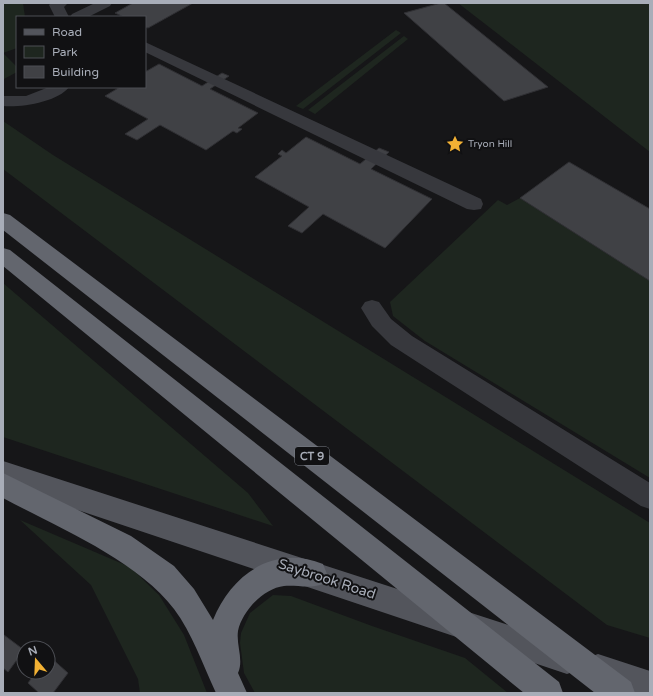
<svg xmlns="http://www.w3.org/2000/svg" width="653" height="696" font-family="'Varela Round',sans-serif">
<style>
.green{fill:#1e261f}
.building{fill:#404145;stroke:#303034}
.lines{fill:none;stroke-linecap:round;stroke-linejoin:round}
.minor{fill:#37383d;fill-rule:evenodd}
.major{fill:#53555c;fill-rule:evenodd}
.highway{fill:#63666e;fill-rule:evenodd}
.labels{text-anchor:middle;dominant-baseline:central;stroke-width:4;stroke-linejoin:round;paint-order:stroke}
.far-poi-label{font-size:10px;fill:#a8adb8;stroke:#111113;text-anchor:start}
.shield{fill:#111113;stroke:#7b7e86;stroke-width:1}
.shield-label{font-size:11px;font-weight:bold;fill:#a8adb8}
.near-street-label{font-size:14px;fill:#a8adb8;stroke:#111113}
</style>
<rect width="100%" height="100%" fill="#161618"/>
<path class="green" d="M3 3H23L25 17H17V48L3 53 17 67V72L4 79H3Z
M458 3H650V152Z
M396 30 401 33 303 109 296 106Z
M404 36 408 39 315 114 308 110Z
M3 121 53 155 650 523V638L607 625 3 169Z
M520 198 650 281V478L425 341 393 316 390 302 498 200 507 205Z
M3 283 248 493 273 526 3 437Z
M20 520 130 567 159 595 184 635 207 693H140L138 679 91 585Z
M273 595 291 596 372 626 465 658 508 693H255L244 673 240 643 241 633 250 613Z"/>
<path class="building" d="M133 3H193L148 28 145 27V17H124L115 13Z
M441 3H444L548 87 504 101 404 13Z
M159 64 202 86 222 73 229 76 210 89 258 113 238 128 242 129 237 133 233 131 206 150 160 125 137 140 125 134 148 119 105 96 120 87H145V72Z
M306 137 360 164 379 148 389 152 371 169 432 199 385 248 323 214 302 233 288 226 309 207 255 177 282 156 278 154 282 150 286 153Z
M569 162 650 209V281L520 198Z
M4 635 24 650 8 672 3 668Z
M49 656 68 673 53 693H39L28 683 36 672H48Z"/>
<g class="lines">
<path class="minor" d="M51 3H68L64 7 69 17H55L49 5Z
M95 3H112L110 6 88 17H70L72 14Z
M145 42 481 199 483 204 481 209 474 210 467 209 145 52Z
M49 87H69C58 102 20 108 3 106V96H26Z
M372 300 379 302 391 319 412 336 650 483V509L641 506 391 345 372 326 361 308 365 302Z"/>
<path class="major" d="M3 461 567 644 578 648 582 659 578 670 567 674 3 485Z
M598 654 650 671V693H625L587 680 583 669 587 658Z"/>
<path class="highway" d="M3 213 10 215 631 682 635 693H595L3 230Z
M3 248 10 250 559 682 563 693H524L3 266Z
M3 473 131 536 174 566 194 589 213 620C231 575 273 544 323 564L327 574 323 584C310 589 298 585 284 586 264 588 242 611 238 631 236 645 244 660 238 673L247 693H216C203 665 192 633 174 609 137 560 57 527 3 498Z"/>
</g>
<defs>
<g id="sight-bare" transform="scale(1.38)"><path d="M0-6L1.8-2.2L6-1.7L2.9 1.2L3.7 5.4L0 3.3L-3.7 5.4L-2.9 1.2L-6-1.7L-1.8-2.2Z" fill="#f2b134" stroke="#111113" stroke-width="2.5" paint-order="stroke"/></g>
</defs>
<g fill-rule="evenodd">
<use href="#sight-bare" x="455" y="144"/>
</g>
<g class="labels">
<g class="far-poi-label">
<text x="468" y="144">Tryon Hill</text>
</g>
<rect class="shield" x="295" y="447" width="34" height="18" rx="3"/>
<g class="shield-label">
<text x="312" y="456">CT 9</text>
</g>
<g class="near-street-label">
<text transform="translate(327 579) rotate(18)">Saybrook Road</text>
</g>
</g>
<rect width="653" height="696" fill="none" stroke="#a8adb8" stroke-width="8"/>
<rect x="16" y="16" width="130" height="72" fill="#111113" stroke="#4d4f55"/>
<rect x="24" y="29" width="20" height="6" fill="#53555c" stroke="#4d4f55"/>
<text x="52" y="36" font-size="12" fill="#a8adb8">Road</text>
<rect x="24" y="46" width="20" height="12" fill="#1e261f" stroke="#4d4f55"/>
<text x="52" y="56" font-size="12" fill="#a8adb8">Park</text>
<rect x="24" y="66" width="20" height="12" fill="#404145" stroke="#4d4f55"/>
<text x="52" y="76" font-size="12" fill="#a8adb8">Building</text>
<g transform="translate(36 660) rotate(341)"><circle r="19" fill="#111113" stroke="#4d4f55"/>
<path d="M0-3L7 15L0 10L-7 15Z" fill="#f2b134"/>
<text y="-6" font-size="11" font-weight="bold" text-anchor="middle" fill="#a8adb8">N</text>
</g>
</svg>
